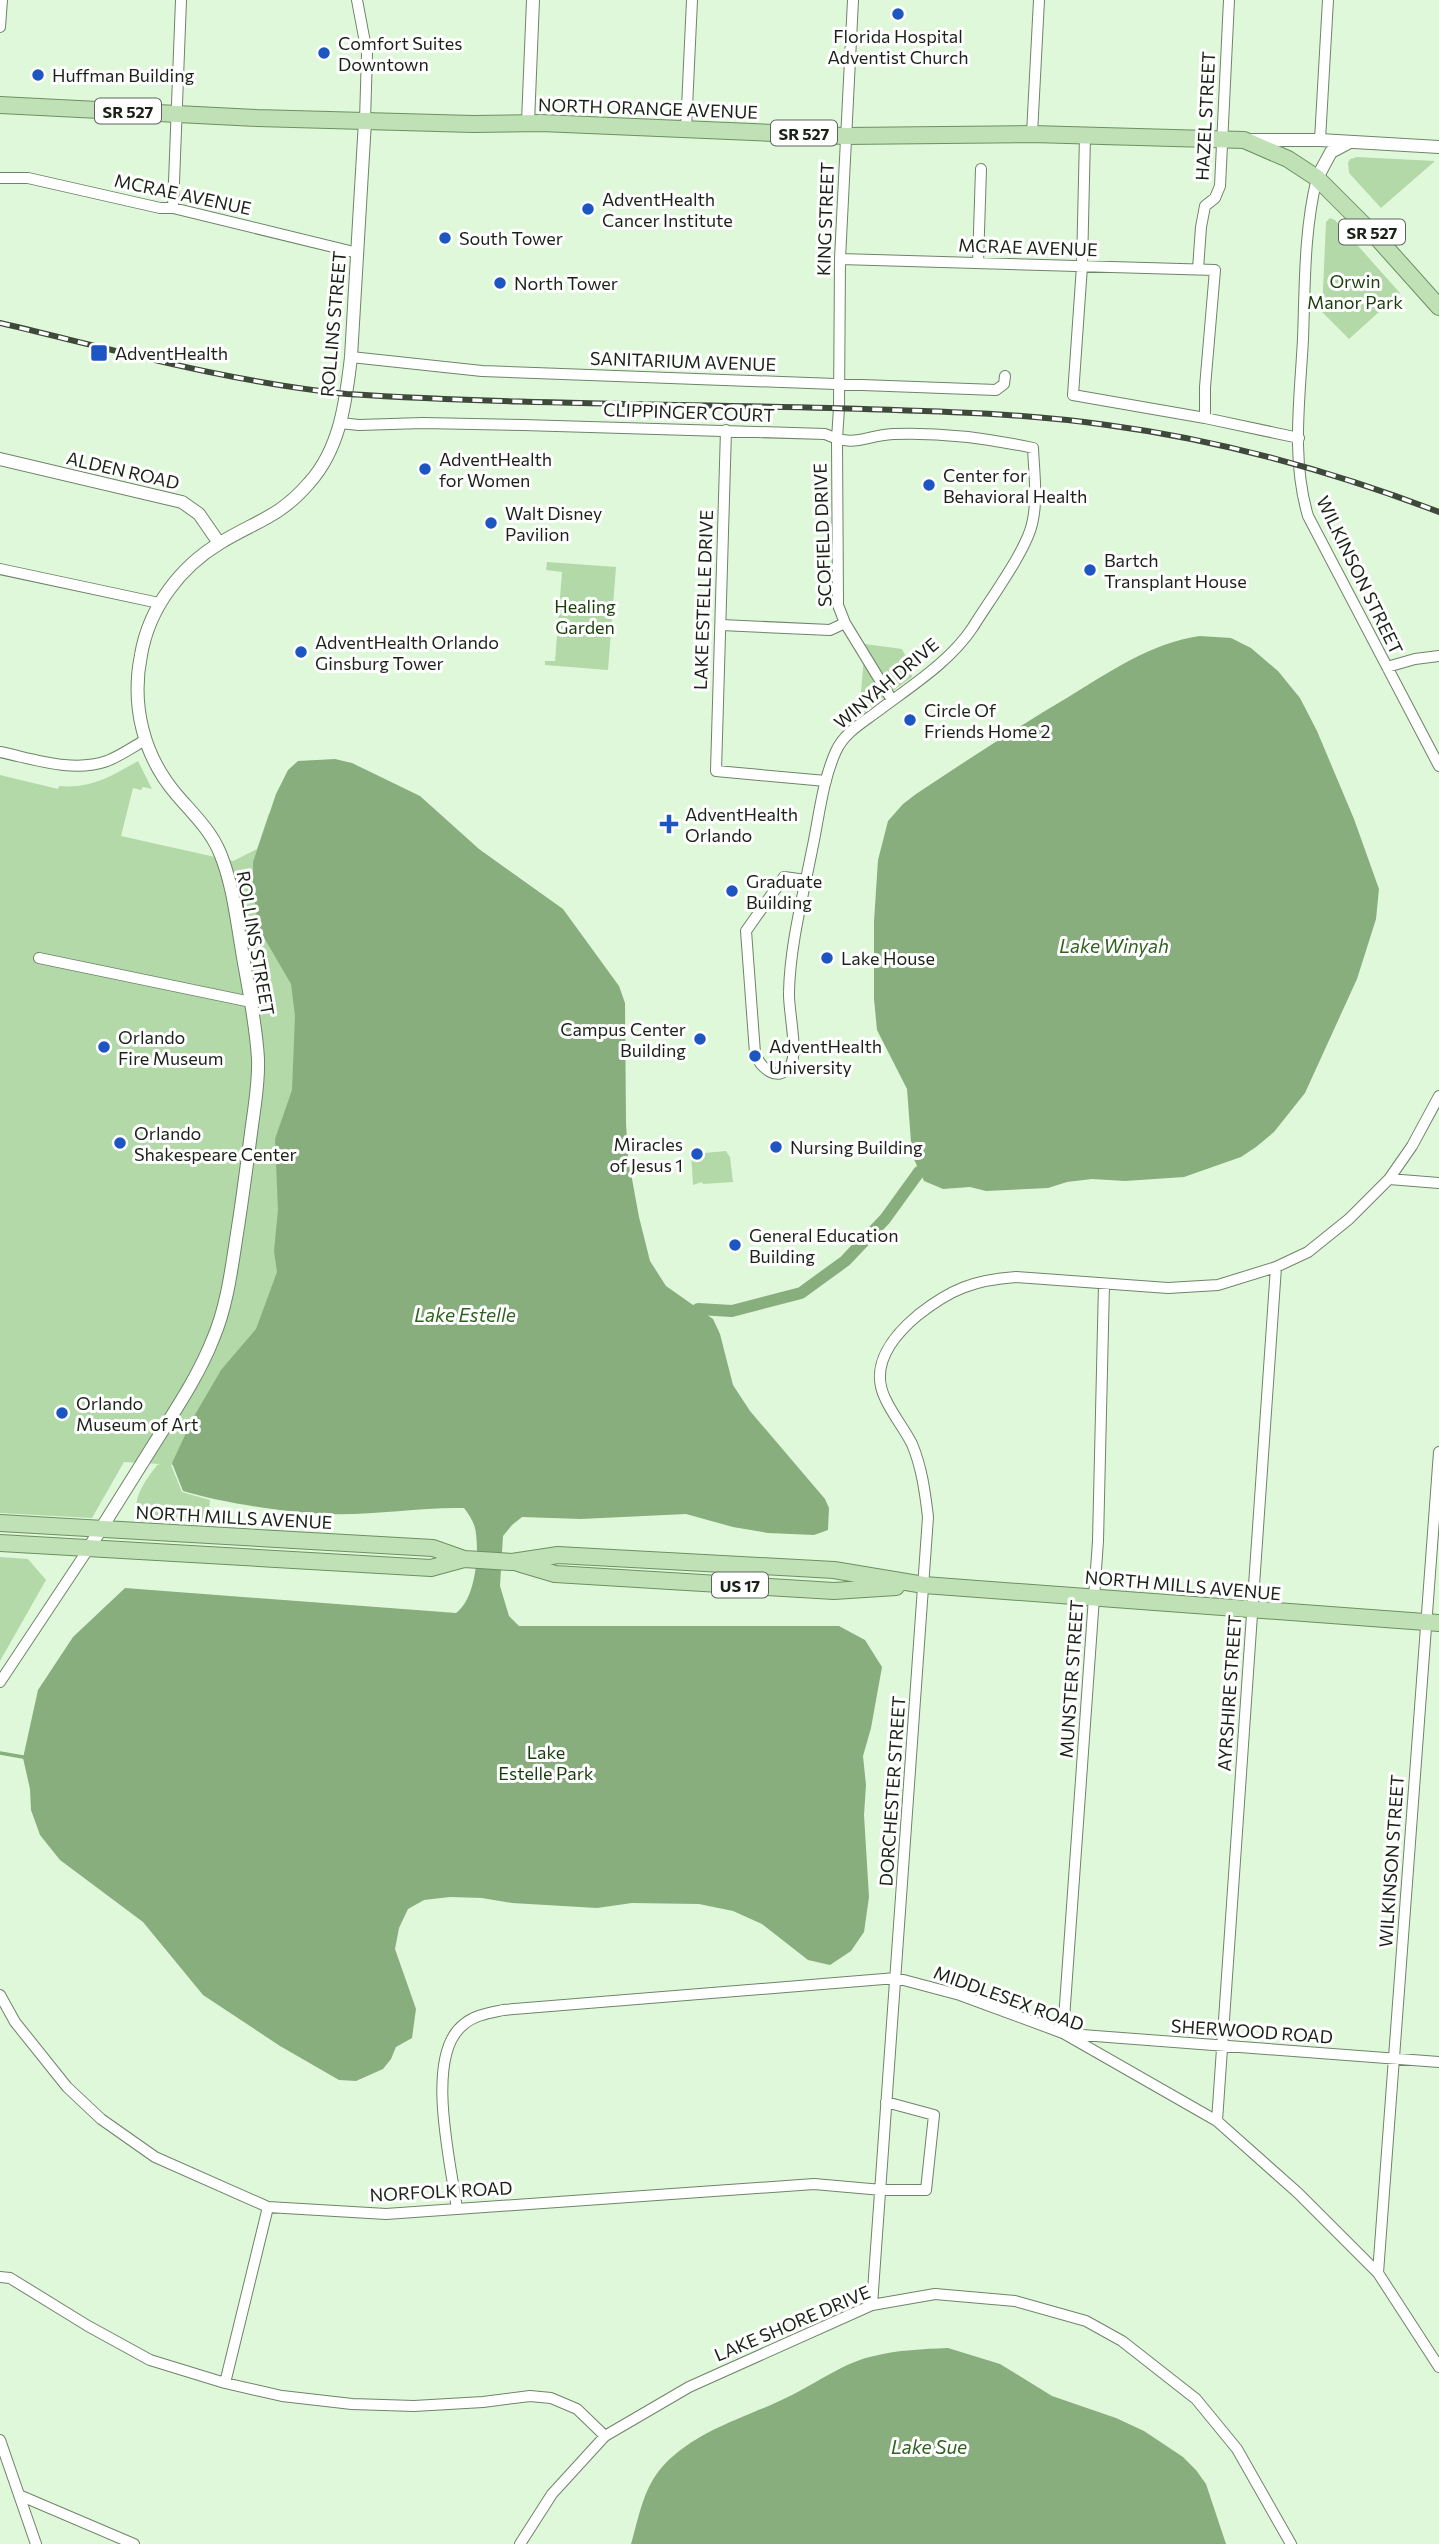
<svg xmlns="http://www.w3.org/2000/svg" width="1439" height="2544" font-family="Commissioner,sans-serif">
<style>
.green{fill:#b3d9a8}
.water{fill:#88ae7d}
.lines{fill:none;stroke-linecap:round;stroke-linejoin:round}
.stream{stroke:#88ae7d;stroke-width:3.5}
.canal{stroke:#88ae7d;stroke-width:12}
.minor-casing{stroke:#6f846a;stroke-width:12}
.tertiary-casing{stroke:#6f846a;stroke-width:14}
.primary-casing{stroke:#6b9160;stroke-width:18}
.minor{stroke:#fff;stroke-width:10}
.tertiary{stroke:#fff;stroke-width:12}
.primary{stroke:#c0e0b6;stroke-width:16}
.rail-casing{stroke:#3e493b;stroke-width:6}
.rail{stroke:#fff;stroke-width:3.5;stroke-dasharray:10;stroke-linecap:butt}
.poi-dot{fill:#1d56c2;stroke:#fff;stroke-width:2.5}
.labels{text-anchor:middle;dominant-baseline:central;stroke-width:6;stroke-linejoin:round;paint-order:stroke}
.shield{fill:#fff;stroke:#5f655e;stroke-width:2}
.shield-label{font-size:16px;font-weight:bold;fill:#1b2319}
.poi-label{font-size:18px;fill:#1b2319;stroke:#fff;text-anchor:start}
.street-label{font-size:18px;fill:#1b2319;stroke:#fff}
.park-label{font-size:18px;fill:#193e0c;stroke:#fff}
.water-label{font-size:19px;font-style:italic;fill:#306120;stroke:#fff}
</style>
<rect width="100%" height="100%" fill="#e0f8da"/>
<path class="green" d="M1357 157 1435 161 1381 208 1349 173 1348 163 1350 159Z
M1330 218 1335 220 1400 293 1349 339 1322 312 1326 222Z
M547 562 616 567 608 670 545 665V661H555L562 572 546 570Z
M865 644 902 649 911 666 912 677 859 716Z
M138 761 152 789 143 787 141 790 133 788 121 836 233 861 257 849 269 813 294 944 308 1246 209 1467 171 1465 182 1492 210 1500 208 1523 139 1517C130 1499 147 1479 157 1465L160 1464 124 1462 92 1518 0 1513V775L58 789 59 786C90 789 112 776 138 761Z
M703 1150 704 1153 726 1151 730 1157 733 1182 703 1184 702 1182 693 1185 691 1152Z
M0 1557 28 1559 46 1580 0 1661Z"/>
<path class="water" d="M1200 636 1231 638 1251 648 1278 671 1300 698 1317 731 1354 819 1379 889 1376 919 1357 979 1305 1093 1274 1132 1256 1147 1241 1157 1184 1177 1125 1181 1092 1179 1067 1182 1048 1188 986 1191 970 1187 943 1189 924 1181 912 1155 907 1089 877 1030 874 999V921L878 860 888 821 903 804 916 794C967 760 1018 727 1070 696 1111 671 1151 643 1200 636Z
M335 759 352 763 420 796 479 849 563 909 619 986 625 1003 626 1123 628 1157 639 1217 650 1261 666 1286 713 1319 720 1334 733 1385 750 1411 825 1499 829 1508 828 1530 814 1535 768 1533 733 1527 686 1514 581 1519 522 1517 512 1525 503 1536 500 1586 509 1616 519 1626H839L865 1640 882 1667 871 1728 863 1756 866 1785 864 1815 869 1897 864 1932 851 1951 830 1965 808 1960 762 1924 733 1911 699 1904 632 1903 597 1908 512 1903 482 1898 450 1897 424 1900 408 1909 399 1928 395 1949 416 2009 412 2038 396 2047 391 2059 383 2069 356 2081 339 2080 280 2046 203 1995 143 1922 60 1860 40 1835 31 1810 30 1789 23 1758 38 1690 73 1637 125 1588 456 1613C475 1600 479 1556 476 1534 475 1523 470 1516 464 1508 418 1507 371 1516 325 1514 282 1512 224 1503 183 1491L172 1463 193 1418 221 1370 256 1329 277 1272 274 1251 278 1210 275 1139 292 1090 295 1016 291 984 259 929 253 893V862L276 794 288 770 298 761Z
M948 2348 1000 2364 1052 2396 1116 2418 1144 2431 1183 2457 1196 2470 1206 2484 1226 2544H631C639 2517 643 2488 663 2466 697 2429 749 2417 792 2395 818 2382 845 2362 874 2356 898 2350 923 2349 948 2348Z"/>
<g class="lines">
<path class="stream" d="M0 1753 23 1757"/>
<path class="canal" d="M698 1309 732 1311 801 1293 845 1261 885 1219 919 1172"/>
<g class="minor-casing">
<path id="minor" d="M357 0 367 53 365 121
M853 0 840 259 839 408 837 439 838 605 845 623 892 700
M0 27 2 0
M686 129 692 0
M1032 134 1039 0
M1085 136 1082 266 1073 395 1205 418 1299 438
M1320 140 1328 0
M0 178H28L160 208H173L358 253
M1317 178C1304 230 1305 285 1303 339 1300 398 1291 459 1308 516L1439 766
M173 208 181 0
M840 259 1215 270 1205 387V418
M978 263 981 169
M1198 269 1201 227 1205 206 1215 198 1220 186 1229 0
M351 357 482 371 996 390 1004 384 1005 376
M340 423 359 425 423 423 523 425 825 434C856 448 863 436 893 434 941 432 987 438 1033 448 1034 472 1038 500 1032 524 1026 551 989 601 973 627 950 662 911 686 878 711 862 723 844 733 836 751 822 782 819 818 812 850 803 896 790 945 789 992 788 1009 799 1054 790 1066 777 1084 760 1067 755 1053L746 931 784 877 806 880
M726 430 716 771 826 781
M0 569 159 603
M721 625 830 630 845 623
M1387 667 1415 659 1439 656
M0 752C34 759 73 773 107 761 120 756 133 747 145 740
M39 958 251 1002
M1389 1179 1439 1183
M0 1682 89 1548
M0 1995 15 2022 67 2087 101 2119 155 2157 268 2207 386 2214 814 2184 882 2190H926L934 2115 886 2102
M1063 2033 1098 1541 1104 1284
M1069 2034 1439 2062
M1217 2121 1276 1267
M457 2209C451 2164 424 2056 463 2025 474 2015 489 2013 503 2010L896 1978 960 1995 1063 2033 1217 2121 1298 2193 1378 2273 1439 2367
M1378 2273 1439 1452
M0 2277 10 2278 88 2326 150 2360 225 2383 282 2396 352 2404 414 2406 483 2402 530 2396 551 2398 577 2409 605 2436
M872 2305 928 1517C925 1492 922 1468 912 1444 904 1428 892 1414 885 1398 869 1365 894 1335 918 1315 951 1289 974 1280 1016 1277L1168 1288 1218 1285 1276 1267 1308 1252 1349 1219 1389 1179 1412 1146 1439 1096
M225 2383 268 2207
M0 2440 36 2544
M19 2495 134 2544
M520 2544 552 2494 605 2436 689 2387 872 2305 935 2294 1015 2301 1086 2321 1122 2341 1196 2399 1237 2449 1291 2544"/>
</g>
<g class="tertiary-casing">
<path id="tertiary" d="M528 122 533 0
M1251 140H1320L1439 147
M1317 178 1331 152 1348 143
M0 459 182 502 199 514 219 543
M89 1548C113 1510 137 1472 161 1433 180 1403 200 1372 213 1339 228 1304 232 1264 238 1227 243 1195 247 1164 251 1133 254 1109 259 1084 258 1059 256 1021 247 983 241 945 236 915 232 882 220 853 210 829 192 813 176 794 143 755 131 705 141 655 149 608 180 567 220 543 256 521 280 517 309 483 340 449 346 401 351 357L365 121"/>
</g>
<g class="primary-casing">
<path id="primary" d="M0 105 257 118 473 124 541 123 845 136 1032 134 1244 140 1288 159 1317 178 1380 241 1439 307
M0 1523 433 1548 464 1559 512 1562 558 1555 834 1570 924 1585 1439 1623
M0 1543 431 1568 464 1559
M518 1563 555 1574 834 1591 896 1587"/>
</g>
<use href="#minor" class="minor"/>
<use href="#tertiary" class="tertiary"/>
<use href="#primary" class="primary"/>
<g class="rail-casing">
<path id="rail" d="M0 323C115 350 229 382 347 394 507 404 669 404 830 408 922 411 1015 412 1107 425 1221 440 1331 471 1439 512"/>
</g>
<use href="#rail" class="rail"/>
</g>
<g class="poi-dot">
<circle cx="898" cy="14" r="7"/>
<circle cx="324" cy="53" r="7"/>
<circle cx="38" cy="75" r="7"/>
<circle cx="588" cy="209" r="7"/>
<circle cx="445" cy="238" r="7"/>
<circle cx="500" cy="283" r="7"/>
<rect x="90" y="344" width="18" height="18" rx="3.5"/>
<circle cx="425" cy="469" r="7"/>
<circle cx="929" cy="485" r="7"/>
<circle cx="491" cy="523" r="7"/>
<circle cx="1090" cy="570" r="7"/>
<circle cx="301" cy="652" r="7"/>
<circle cx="910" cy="720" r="7"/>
<path d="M665.5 813.5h7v7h7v7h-7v7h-7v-7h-7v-7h7z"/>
<circle cx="732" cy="891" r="7"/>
<circle cx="827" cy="958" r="7"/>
<circle cx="700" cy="1039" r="7"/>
<circle cx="104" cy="1047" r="7"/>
<circle cx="755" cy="1056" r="7"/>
<circle cx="120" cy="1143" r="7"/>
<circle cx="776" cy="1147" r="7"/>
<circle cx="697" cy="1154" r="7"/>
<circle cx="735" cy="1245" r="7"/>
<circle cx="62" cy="1413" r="7"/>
</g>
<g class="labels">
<g class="shield">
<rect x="95" y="98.5" width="66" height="25" rx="5"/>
<rect x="771" y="120.5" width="66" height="25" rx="5"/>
<rect x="1339" y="219.5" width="66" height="25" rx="5"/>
<rect x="712" y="1572.5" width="56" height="25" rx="5"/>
</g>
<g class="shield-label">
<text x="128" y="111">SR 527</text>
<text x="804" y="133">SR 527</text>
<text x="1372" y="232">SR 527</text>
<text x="740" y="1585">US 17</text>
</g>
<g class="poi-label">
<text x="898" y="36" text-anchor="middle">Florida Hospital<tspan x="898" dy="21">Adventist Church</tspan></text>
<text x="338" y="43">Comfort Suites<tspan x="338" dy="21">Downtown</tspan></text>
<text x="52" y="75">Huffman Building</text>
<text x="602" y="199">AdventHealth<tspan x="602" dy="21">Cancer Institute</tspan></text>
<text x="459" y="238">South Tower</text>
<text x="514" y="283">North Tower</text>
<text x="115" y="353">AdventHealth</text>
<text x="439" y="459">AdventHealth<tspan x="439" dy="21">for Women</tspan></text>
<text x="943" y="475">Center for<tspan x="943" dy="21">Behavioral Health</tspan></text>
<text x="505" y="513">Walt Disney<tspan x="505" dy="21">Pavilion</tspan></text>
<text x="1104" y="560">Bartch<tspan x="1104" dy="21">Transplant House</tspan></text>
<text x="315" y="642">AdventHealth Orlando<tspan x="315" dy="21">Ginsburg Tower</tspan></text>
<text x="924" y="710">Circle Of<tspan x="924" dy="21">Friends Home 2</tspan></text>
<text x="685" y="814">AdventHealth<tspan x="685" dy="21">Orlando</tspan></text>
<text x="746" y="881">Graduate<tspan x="746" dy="21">Building</tspan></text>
<text x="841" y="958">Lake House</text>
<text x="686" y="1029" text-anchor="end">Campus Center<tspan x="686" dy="21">Building</tspan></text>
<text x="118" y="1037">Orlando<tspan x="118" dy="21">Fire Museum</tspan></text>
<text x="769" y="1046">AdventHealth<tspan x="769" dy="21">University</tspan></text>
<text x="134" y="1133">Orlando<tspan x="134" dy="21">Shakespeare Center</tspan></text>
<text x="683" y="1144" text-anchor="end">Miracles<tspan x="683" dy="21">of Jesus 1</tspan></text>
<text x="790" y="1147">Nursing Building</text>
<text x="749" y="1235">General Education<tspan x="749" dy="21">Building</tspan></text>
<text x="76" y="1403">Orlando<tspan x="76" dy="21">Museum of Art</tspan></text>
</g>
<g class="street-label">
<text transform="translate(648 108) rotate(2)">NORTH ORANGE AVENUE</text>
<text transform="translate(1205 116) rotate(-87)">HAZEL STREET</text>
<text transform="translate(183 194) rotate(12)">MCRAE AVENUE</text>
<text transform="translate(825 219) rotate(-88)">KING STREET</text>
<text transform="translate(1028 247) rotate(2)">MCRAE AVENUE</text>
<text transform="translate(333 324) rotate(-85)">ROLLINS STREET</text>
<text transform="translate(683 361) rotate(2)">SANITARIUM AVENUE</text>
<text transform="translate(689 412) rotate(2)">CLIPPINGER COURT</text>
<text transform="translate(123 470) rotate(13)">ALDEN ROAD</text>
<text transform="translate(822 535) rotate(-92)">SCOFIELD DRIVE</text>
<text transform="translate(1360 575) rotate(64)">WILKINSON STREET</text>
<text transform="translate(703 600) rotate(-88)">LAKE ESTELLE DRIVE</text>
<text transform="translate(886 683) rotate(-40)">WINYAH DRIVE</text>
<text transform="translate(256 943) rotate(80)">ROLLINS STREET</text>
<text transform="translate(234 1517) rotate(3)">NORTH MILLS AVENUE</text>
<text transform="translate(1183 1585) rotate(5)">NORTH MILLS AVENUE</text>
<text transform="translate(1071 1679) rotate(-86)">MUNSTER STREET</text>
<text transform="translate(1229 1693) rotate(-86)">AYRSHIRE STREET</text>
<text transform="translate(892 1791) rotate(-86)">DORCHESTER STREET</text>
<text transform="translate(1391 1861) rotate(-86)">WILKINSON STREET</text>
<text transform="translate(1009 1998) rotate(20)">MIDDLESEX ROAD</text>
<text transform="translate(1252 2031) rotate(4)">SHERWOOD ROAD</text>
<text transform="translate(441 2191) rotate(-3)">NORFOLK ROAD</text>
<text transform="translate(792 2323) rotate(-23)">LAKE SHORE DRIVE</text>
</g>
<g class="park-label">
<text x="1355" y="281">Orwin<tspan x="1355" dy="21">Manor Park</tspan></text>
<text x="585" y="606">Healing<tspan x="585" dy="21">Garden</tspan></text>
<text x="546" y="1752">Lake<tspan x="546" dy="21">Estelle Park</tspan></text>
</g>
<g class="water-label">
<text x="1114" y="945">Lake Winyah</text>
<text x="465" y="1314">Lake Estelle</text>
<text x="929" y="2446">Lake Sue</text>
</g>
</g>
</svg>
